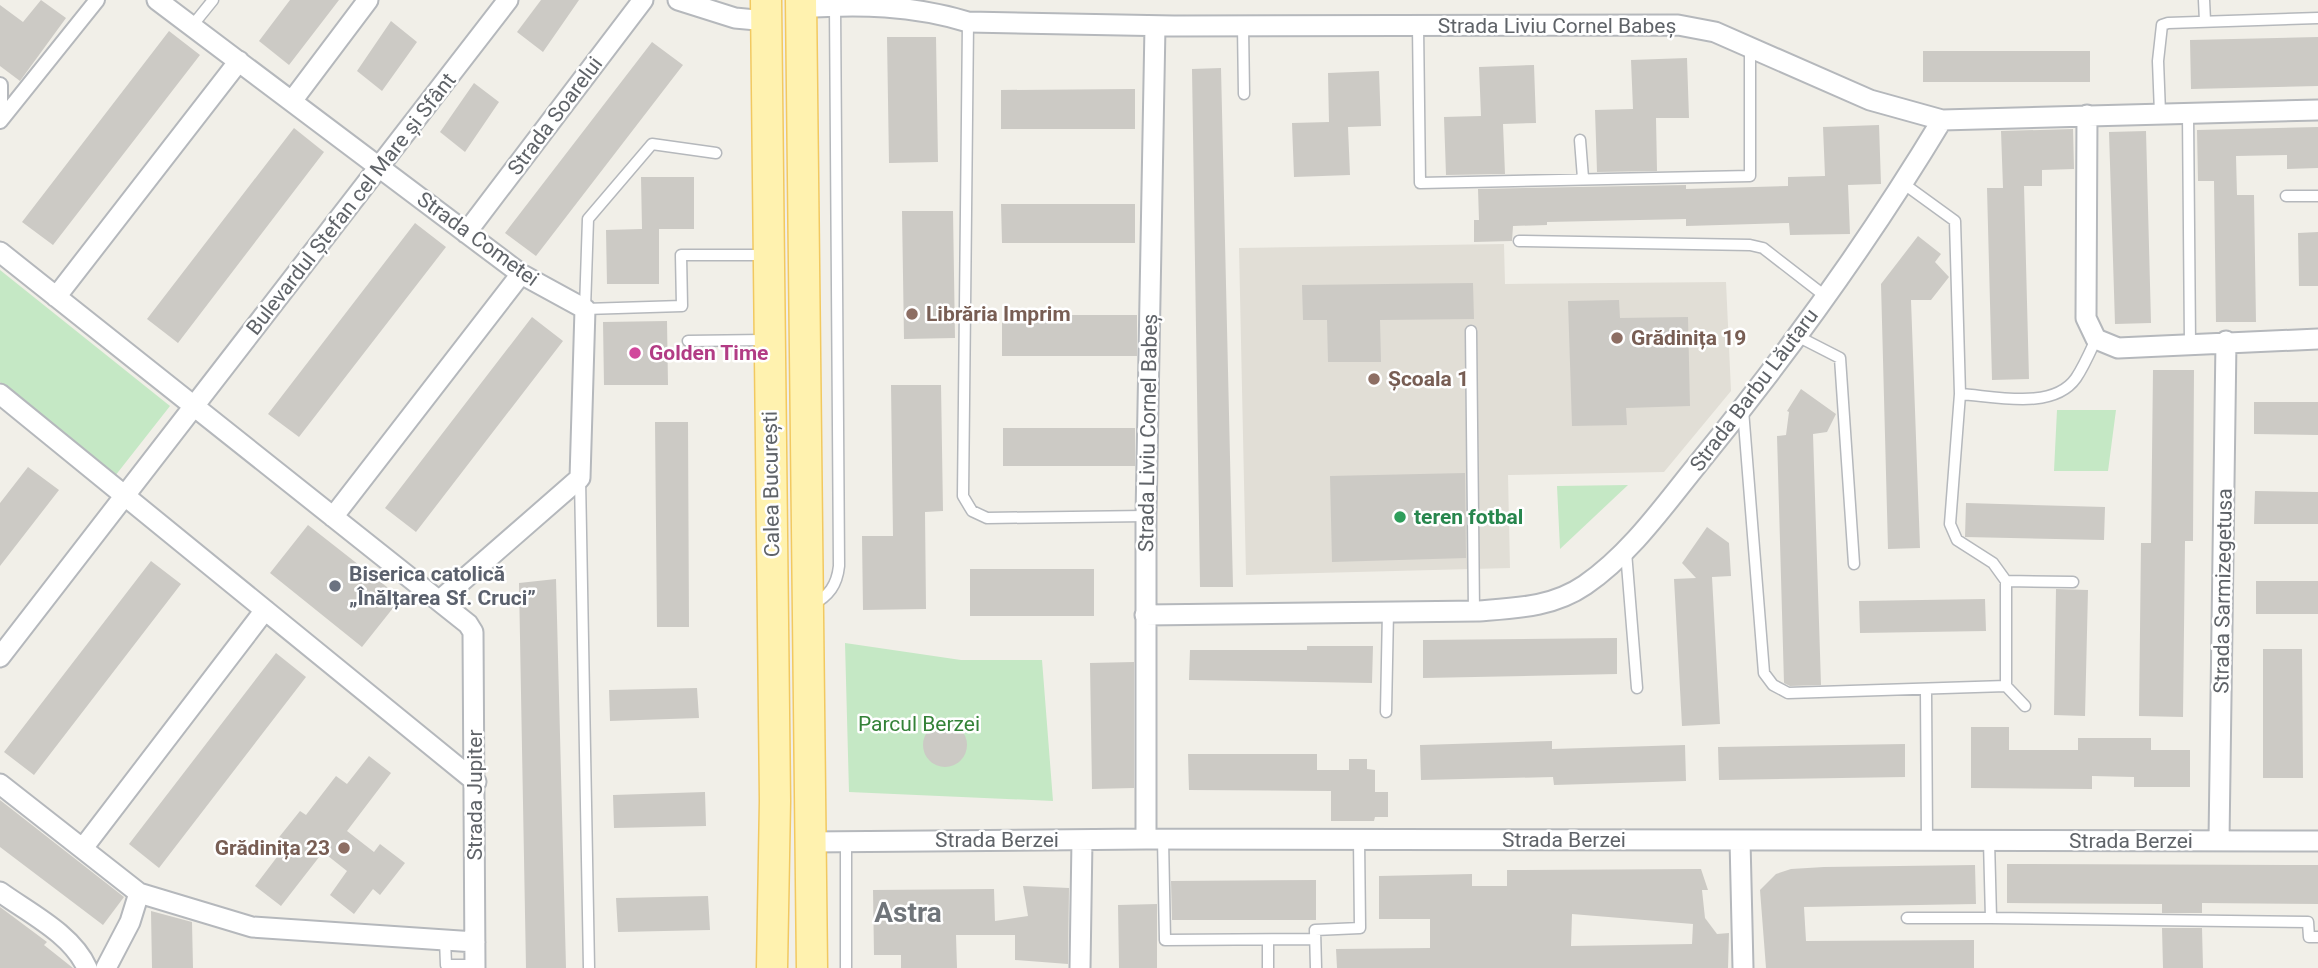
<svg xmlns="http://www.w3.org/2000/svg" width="2318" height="968" font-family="Roboto,sans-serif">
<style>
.education{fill:#e1ded6}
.green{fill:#c5e8c5}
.building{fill:#cccac5;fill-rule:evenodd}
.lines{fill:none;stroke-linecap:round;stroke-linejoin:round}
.service-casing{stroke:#b5b8bc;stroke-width:13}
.pedestrian-casing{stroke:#b5b8bc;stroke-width:18}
.minor-casing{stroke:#b5b8bc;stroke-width:23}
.primary-casing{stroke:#f2c960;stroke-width:33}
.service{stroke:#fff;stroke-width:10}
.pedestrian{stroke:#fff;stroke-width:14}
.minor{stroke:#fff;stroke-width:19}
.primary{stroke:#fff2af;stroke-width:30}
.education-dot{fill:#8d6e63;stroke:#fff;stroke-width:2.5}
.hotel-dot{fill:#d1479c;stroke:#fff;stroke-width:2.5}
.leisure-dot{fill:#2e9e5b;stroke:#fff;stroke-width:2.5}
.worship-dot{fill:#6b7280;stroke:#fff;stroke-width:2.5}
.labels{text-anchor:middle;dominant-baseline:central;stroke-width:5;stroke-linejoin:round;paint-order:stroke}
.street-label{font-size:21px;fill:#5f6368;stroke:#fff}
.education-label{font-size:21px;font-weight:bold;fill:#785e54;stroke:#fff;text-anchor:start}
.hotel-label{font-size:21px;font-weight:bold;fill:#b23c85;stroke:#fff;text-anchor:start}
.leisure-label{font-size:21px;font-weight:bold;fill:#27864d;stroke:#fff;text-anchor:start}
.worship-label{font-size:21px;font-weight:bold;fill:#5b616d;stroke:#fff;text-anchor:start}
.park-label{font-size:21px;fill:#348238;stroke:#fff}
.district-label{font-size:28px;font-weight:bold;fill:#70757a;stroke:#fff}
</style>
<rect width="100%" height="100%" fill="#f1efe8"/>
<path class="education" d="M1504 244 1505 284 1726 282 1731 391 1664 472 1508 475 1510 568 1246 575 1239 248Z"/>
<path class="green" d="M0 270 170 406 115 476 0 382Z
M2057 410H2116L2108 471H2054Z
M1628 485 1560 549 1557 486Z
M845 643 961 660H1042L1053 801 849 792Z"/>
<path class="building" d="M41 0 66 18 20 81 0 66V5L23 22Z
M290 0H339L289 65 259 41Z
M541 0H579L543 52 517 32Z
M391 21 417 42 382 91 357 71Z
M169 31 200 55 53 245 22 222Z
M887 37H936L938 162 889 163Z
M2318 37V86L2191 89 2190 40Z
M652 42 683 65 536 256 505 233Z
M1923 51H2090V82H1923Z
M1687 58 1689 118H1656L1657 171 1597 172 1595 110 1633 109 1631 60Z
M1534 65 1536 123 1503 124 1505 174 1446 175 1444 117 1481 116 1479 67Z
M1221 68 1233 587H1200L1192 69Z
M1379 71 1381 126 1348 127 1350 175 1294 177 1292 123 1329 122 1328 73Z
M474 83 499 102 465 152 440 132Z
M1135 89V129H1001V90Z
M1879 125 1881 184 1848 185 1850 234 1790 235 1789 223 1686 226V219L1547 222V225L1513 226 1512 241 1474 242V220H1479L1478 189 1686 185V189L1788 186V177L1825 176 1823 127Z
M2318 127V168L2287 169V155L2236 156 2237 195H2254L2256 322H2216L2214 181H2198L2197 130Z
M294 128 324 152 178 343 147 319Z
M2073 129 2074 169 2042 170V186H2024L2029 379 1992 380 1987 188H2003L2001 131Z
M2146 131 2151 323 2115 324 2109 132Z
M641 177H694V229H659V284H607L606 230 642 229Z
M1001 204H1135V243H1002Z
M902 211H953L955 338 904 339Z
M415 223 446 247 299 437 268 414Z
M2318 232V286H2299L2298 233Z
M1918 236 1941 254 1935 262 1949 277 1931 300H1911L1920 548 1888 549 1881 284Z
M1473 283 1474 319 1380 320 1381 362H1328L1327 320H1303L1302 285Z
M1619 300 1620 318 1688 317 1690 406 1626 408 1627 425 1572 426 1568 301Z
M1002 315H1137V356H1002Z
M532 317 563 341 416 532 385 508Z
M667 321 668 385H604L603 322Z
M2153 370H2194L2193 541H2185L2183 717 2139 716 2141 543H2151Z
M891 385H941L943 511 925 512 926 609 863 610 862 536H893Z
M1801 389 1836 414 1827 432 1813 434 1821 685 1790 686 1784 683 1777 436 1786 435 1789 412 1787 411Z
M2254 402H2318V435L2254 434Z
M655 422H688L689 627H657Z
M1003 428H1135V466H1003Z
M28 467 59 490 0 566V503Z
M1465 473 1466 558 1332 562 1330 476Z
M2255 491 2318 492V524H2254Z
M1966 503 2105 507 2104 540 1965 537Z
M308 525 401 598 362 647 270 573Z
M1707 527 1729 543 1731 576 1712 577 1720 724 1682 726 1674 579 1696 578 1682 563Z
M151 561 181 584 34 775 4 752Z
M970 569H1094V616H970Z
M556 579 566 968H526L519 583Z
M2256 581H2318V614H2256Z
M2056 589 2088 590 2085 716 2054 715Z
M1985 599 1986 631 1860 633 1859 601Z
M1617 638V674L1423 678V640Z
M1307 646H1373L1372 683 1189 680 1190 650H1307Z
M2263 649H2302L2303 778H2263Z
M276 653 306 677 159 868 129 844Z
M1134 662V788L1092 789 1090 663Z
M697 688 699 718 610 721 609 690Z
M923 745a22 22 0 1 1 44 0a22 22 0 1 1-44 0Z
M1971 727H2009V750H2078V738H2151V750H2190V787H2134V777L2092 776V789L1971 788Z
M1552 741V749L1685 745 1686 781 1554 785 1553 777 1421 780 1420 745Z
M1905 744V777L1719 780 1718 747Z
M1188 754H1317V770H1349V759H1367V769L1375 770V792H1388V817H1375L1374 821H1331V791L1189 790Z
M369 756 391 773 347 831 374 852 380 844 405 863 380 895 373 889 354 914 330 895 347 871 323 852 281 906 255 886 277 857 268 851 300 811 306 815 336 776 347 784Z
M705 792 706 826 614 828 613 795Z
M0 800 124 897 103 925 0 847Z
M2007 864 2318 865V904L2202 903V913H2162V904L2007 903Z
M1975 865 1976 904 1804 907 1806 941 1974 940V968H1766L1760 890 1776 874 1791 869 1824 867Z
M1701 869 1708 890H1702L1705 918 1717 934 1729 933 1728 968H1337L1336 949 1430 948V919H1379V876L1472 874V886H1507V870ZM1572 914 1693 924 1692 944 1571 946Z
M1316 880V920H1172L1171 881Z
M1023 886 1069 888 1068 964 1015 960V935H956L957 968H901V955H874L873 890 994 889 995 921 1028 916Z
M708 896 710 930 618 932 616 898Z
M1157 904V968H1119L1118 905Z
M0 907 47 942 44 945 73 968H0Z
M151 911 192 922 193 968H152Z
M2162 928H2202L2203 968H2163Z"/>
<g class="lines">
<g class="service-casing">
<path id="service" d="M2204 0 2205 21
M968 22 963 496 972 511 987 518 1146 516
M192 26 213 0
M1243 26 1244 94
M1418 26 1420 183 1750 176V47
M2160 113 2158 61 2162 25 2168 23 2318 18
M2188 113 2190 344
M1580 140 1583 178
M716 153 652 144 588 219 585 309 682 306 681 255H766
M1904 184 1955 221 1960 394C1994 396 2053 411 2076 378 2084 366 2090 352 2096 339
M2286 196H2318
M1519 241 1750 245 1763 248 1825 296
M1471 331 1474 611
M1797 336 1840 358 1854 564
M688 341 768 340
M1743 410 1764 673 1773 685 1788 693 2006 686V581L1993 563 1957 540 1950 524 1960 394
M580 478 589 968
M1626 552 1637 688
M2006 581 2073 582
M812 605C829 596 837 585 839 566L835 6
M2006 686 2025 706
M1926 691 1927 841
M1386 712 1388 611
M1163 839 1165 940 1315 939
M846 842V968
M1907 918H1991L1989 841
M1991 918 2308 922 2309 937H2318
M445 939 446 965H475
M1268 940V968
M1316 968 1315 930 1360 928 1359 839"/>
</g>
<g class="pedestrian-casing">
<path id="pedestrian" d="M0 85V105
M0 121 97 0"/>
</g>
<g class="minor-casing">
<path id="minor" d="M157 0 521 274 585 309 580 478 439 601
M678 0 735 18 766 21
M801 8C859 4 912 5 968 22L1174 26 1678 25 1715 32 1870 100 1942 120 2318 110
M292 101 368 0
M2087 115 2086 318 2096 339 2118 348 2318 339
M466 233 643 0
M0 252 468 624 473 632 475 968
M56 297 239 61
M0 394 476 782
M333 517 521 274
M1145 615 1479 611C1517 608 1553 607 1585 585 1630 554 1663 507 1697 465 1786 356 1869 241 1942 120
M0 657 508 0
M0 784 139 893 252 927 475 942
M1146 839V516L1155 26
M1740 840 1743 968
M2219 841 2226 341
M809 842 1146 839 2318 841
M83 848 265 610
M0 892C29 913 72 934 87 968
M106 968 130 922 139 893
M1080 968 1082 840"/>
</g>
<g class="primary-casing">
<path id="primary" d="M766 0 775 801 772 968
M801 0 812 968"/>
</g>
<use href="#service" class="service"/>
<use href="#pedestrian" class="pedestrian"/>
<use href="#minor" class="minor"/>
<use href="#primary" class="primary"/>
</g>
<g class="education-dot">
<circle cx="912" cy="314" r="7"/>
<circle cx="1617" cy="338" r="7"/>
<circle cx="1374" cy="379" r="7"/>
<circle cx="344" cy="848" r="7"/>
</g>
<circle class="hotel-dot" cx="635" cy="353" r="7"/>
<circle class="leisure-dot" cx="1400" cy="517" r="7"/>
<circle class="worship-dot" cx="335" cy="586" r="7"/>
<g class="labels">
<g class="street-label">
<text x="1557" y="26">Strada Liviu Cornel Babeș</text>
<text transform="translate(555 116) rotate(-53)">Strada Soarelui</text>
<text transform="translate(351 204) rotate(-52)">Bulevardul Ștefan cel Mare și Sfânt</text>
<text transform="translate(478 239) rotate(36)">Strada Cometei</text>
<text transform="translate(1754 390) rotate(-53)">Strada Barbu Lăutaru</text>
<text transform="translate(1148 433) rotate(-89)">Strada Liviu Cornel Babeș</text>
<text transform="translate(771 484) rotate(-91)">Calea București</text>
<text transform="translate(2223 591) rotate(-89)">Strada Sarmizegetusa</text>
<text transform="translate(475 795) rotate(-90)">Strada Jupiter</text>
<text x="997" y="840">Strada Berzei</text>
<text x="1564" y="840">Strada Berzei</text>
<text x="2131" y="841">Strada Berzei</text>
</g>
<g class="education-label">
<text x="926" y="314">Librăria Imprim</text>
<text x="1631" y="338">Grădinița 19</text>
<text x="1388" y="379">Școala 1</text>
<text x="330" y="848" text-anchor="end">Grădinița 23</text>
</g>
<g class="hotel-label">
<text x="649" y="353">Golden Time</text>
</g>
<g class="leisure-label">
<text x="1414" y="517">teren fotbal</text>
</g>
<g class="worship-label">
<text x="349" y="574">Biserica catolică<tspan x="349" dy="24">„Înălțarea Sf. Cruci”</tspan></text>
</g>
<g class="park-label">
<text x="919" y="724">Parcul Berzei</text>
</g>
<g class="district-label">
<text x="908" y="912">Astra</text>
</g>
</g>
</svg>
